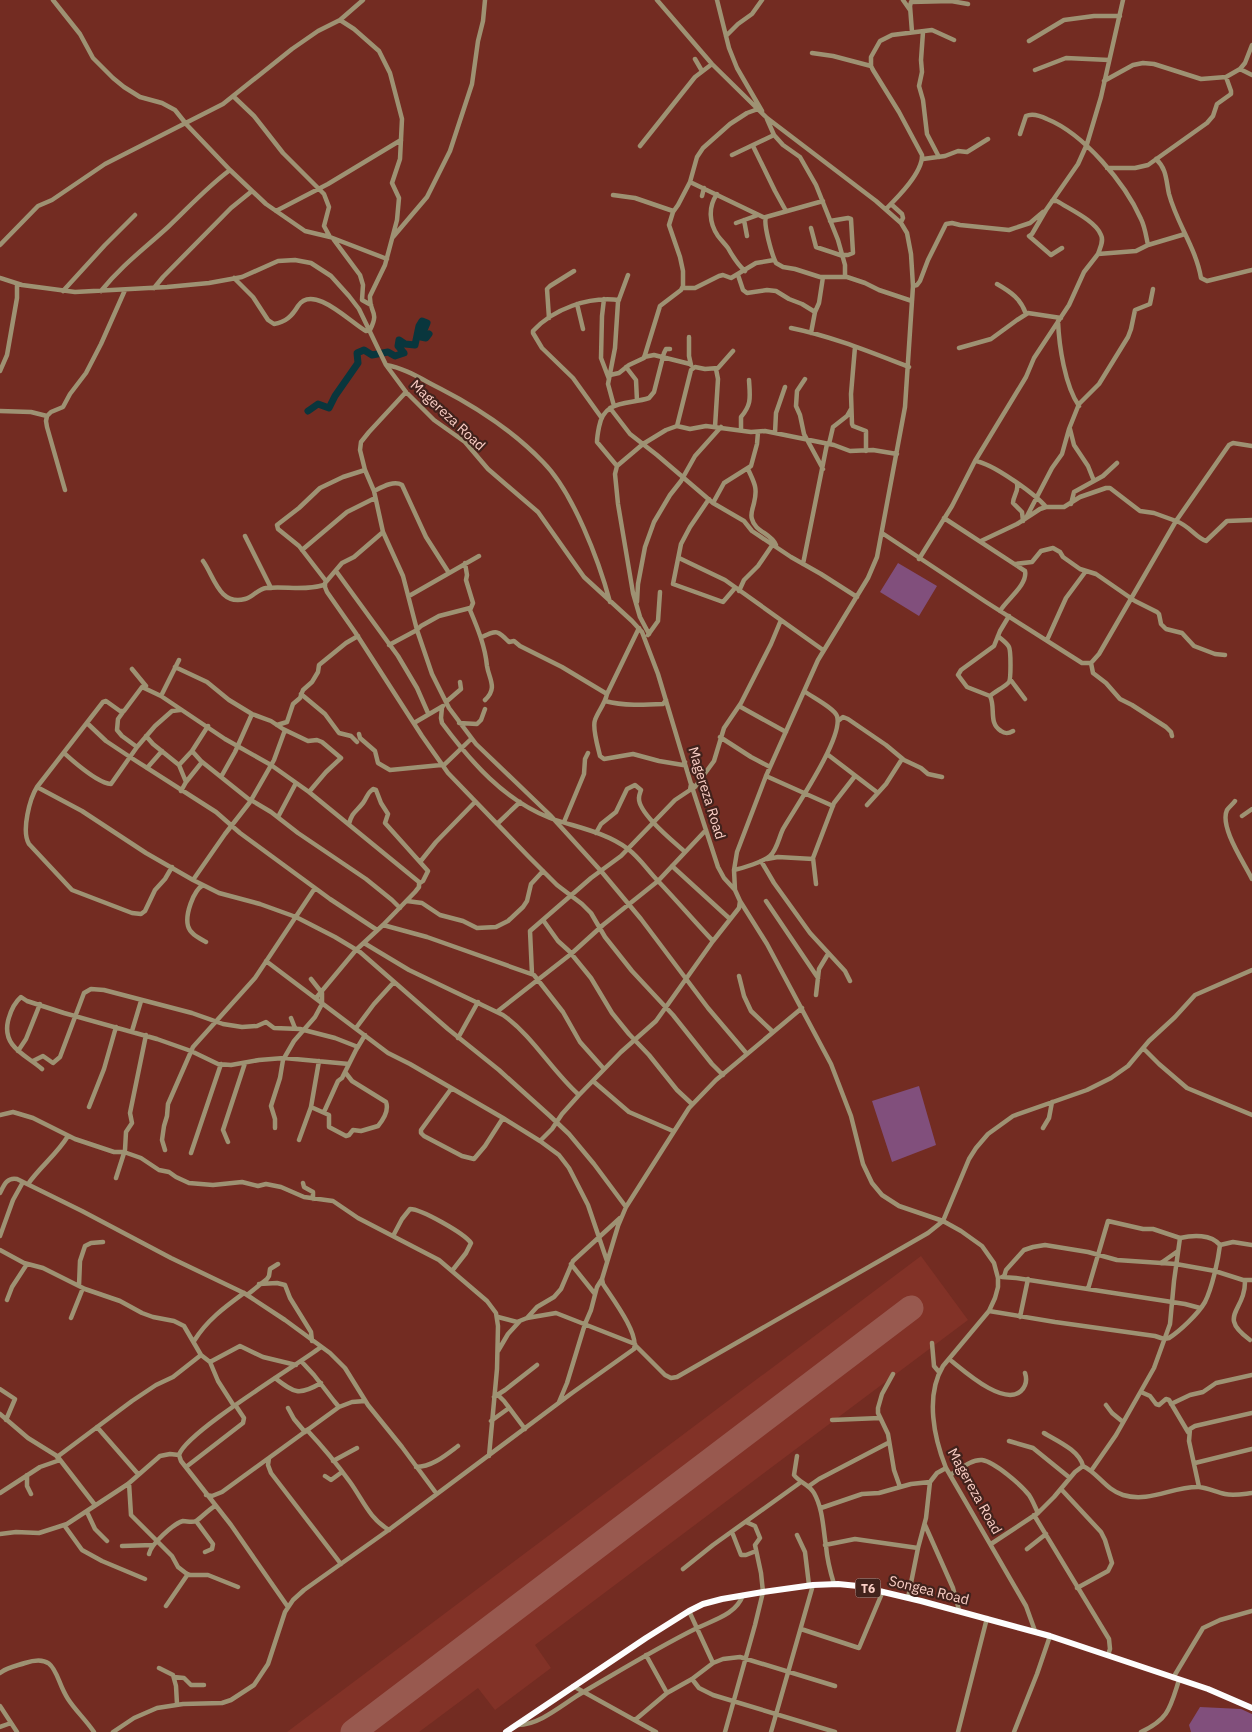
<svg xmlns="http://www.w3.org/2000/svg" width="1252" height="1732" font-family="'IBM Plex Sans',sans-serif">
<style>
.built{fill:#823227}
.green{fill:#814f7c}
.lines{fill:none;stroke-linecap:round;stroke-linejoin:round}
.river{stroke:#09363d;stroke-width:7}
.runway{stroke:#98594f;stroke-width:25}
.minor{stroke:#9e9273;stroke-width:4.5}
.highway{stroke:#fdfdfd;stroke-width:6}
.labels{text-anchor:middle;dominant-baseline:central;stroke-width:4.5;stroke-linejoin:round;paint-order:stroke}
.shield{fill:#42221c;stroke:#c49b93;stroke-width:1}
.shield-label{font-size:12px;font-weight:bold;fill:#fbcfc6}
.street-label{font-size:14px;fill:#fbcfc6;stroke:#42221c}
</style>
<rect width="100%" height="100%" fill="#732c22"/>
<path class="built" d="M921 1256 968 1320 535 1645 551 1668 495 1710 478 1688 419 1732H287Z"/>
<path class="green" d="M898 563 937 586 919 616 880 592Z
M919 1086 936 1145 892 1162 872 1101Z
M1200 1707 1241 1709 1252 1714V1732H1191L1189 1725Z"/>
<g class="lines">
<path class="river" d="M308 411 318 404 329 408 335 396 358 363 357 353 364 350 372 355 388 352 395 356 404 353 398 346 399 340 405 344 415 345 419 326 422 321 427 323 421 337 426 338 429 334"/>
<path class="runway" d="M353 1732 911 1308"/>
<path class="minor" d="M53 0 80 34 93 58 113 78 124 87 140 97 162 103 175 110 187 125 230 170 266 204 305 231 330 237 387 259
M657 0 712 64 767 118 876 201 901 223 907 233 911 254 913 286 905 407 877 557 868 578 818 660 766 776 737 852 734 870 735 890
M717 0 729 48 737 68 762 111
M903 0 910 10
M912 32 910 6 911 2 951 1 968 4
M923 32 921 60 922 72 919 86 923 100 927 134 939 157
M726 36 738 24 752 14 762 0
M1029 41 1064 20 1094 16H1120
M812 53 833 56 871 66
M695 59 702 71
M1240 69 1252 75
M1035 70 1066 58 1109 60
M1104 81 1133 65 1143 63 1154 64 1201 79 1226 77 1240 69 1245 63 1252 45
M233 96 254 116 283 153 324 194 329 207 324 226 330 237
M767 119 774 135 783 145 800 157 816 185 838 240 845 265V276
M1020 134 1026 116C1032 113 1041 116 1047 119 1084 134 1125 183 1141 219 1145 227 1146 236 1148 245
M640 146 695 77 712 64
M753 146 775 191 786 211
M732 155 774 135
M923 159 945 156 958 151 967 152 988 139
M1156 159C1167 169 1166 181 1169 194 1177 224 1196 248 1201 278L1207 281 1252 270
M1107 168H1135L1148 165 1207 123 1213 116 1217 104 1231 94V91L1226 77
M690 182 765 218
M717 194C708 207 709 223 718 236 721 240 725 244 728 248 733 257 737 264 745 271
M613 195 635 198 673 211
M702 196 704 188
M823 201 766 217C763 224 772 255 776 263L783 267 795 269 820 277H847L865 283 879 290 912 301
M1052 201H1057C1069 209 1096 221 1101 235 1104 241 1100 248 1098 254
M891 204 902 214 903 218 901 222
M886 209C898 197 923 172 922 155L899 112 873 70 871 66V57L880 41 892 35 932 30 954 40
M276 211 328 184 401 140
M744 220 747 236
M830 221 848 218 851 219 853 253 848 255H842
M736 223 758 215
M811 228 816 247 843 256
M393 237 427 197 450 151 472 84 478 41 483 21 485 0
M334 240 360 275 363 285 362 300 371 305
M0 245 38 206 52 200 105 164 223 104 292 49 318 31 340 20 363 0
M1062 248 1051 255 1029 236 1032 234 1046 210 1078 164 1087 144 1101 97 1123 0
M738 275 743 290 747 293 767 290 776 291 789 299 802 304 815 312
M0 278 22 285 75 292 167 287 209 283 242 277 278 261 295 260 311 263 331 276 349 296 359 309 386 365 406 392 434 420 465 442 488 469 538 512 584 577 632 621 642 632 658 674 691 784 718 867 724 878 735 890 740 901 767 944 831 1064 851 1116 863 1164 872 1183 882 1195 899 1206 943 1221 961 1231 982 1246 994 1263 998 1278V1287L995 1298 989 1311 943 1366C925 1396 934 1438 946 1468L1026 1606 1035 1631
M234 278 253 297 268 320 274 324C286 322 292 316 298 306 313 283 351 323 366 331L370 330C380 310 369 314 370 296L385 265 397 220 399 198 392 183 400 159 402 119 390 73 379 51 354 29 340 20
M997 284C1011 292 1021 299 1026 314
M913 286 917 285 920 281 928 260 946 224 952 223 960 225 1009 230 1030 223 1043 212
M154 288 163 277 231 208 252 191
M683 288H695L719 276 723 275 731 278 756 263 774 260
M63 291 105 245 135 215
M101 291C122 265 144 249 168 227 188 208 207 187 230 170
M604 299 602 316 601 358 609 379
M577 304 583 329
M549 318 547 289 550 286 574 271
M1058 321C1059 346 1065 386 1079 406
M791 328C831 336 870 352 909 367
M811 333 815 312 819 303 823 277
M689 337V356L691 365
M855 347 851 394 852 424 853 426 866 431V451
M959 348 991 339 1017 320 1028 313 1061 318
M644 357 654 355 690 364
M386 365C405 368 423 380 441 389 478 408 514 432 543 462 573 492 599 561 610 602
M626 367 636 380 637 401
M0 371 7 355 17 298V284
M610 375 619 373 629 365 644 358 660 306 681 290 683 286V271L680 257 669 225 673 212 678 205 690 182 697 157 703 148 730 124 747 113 758 109
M805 379 797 391 796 406 800 415 804 434 823 469
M406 392 369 432 361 442 360 450 365 470 374 491 383 532 403 576 417 630 432 674 449 708 476 744 550 815 601 871 641 919 708 1008 747 1054
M614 406 608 384 615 348 618 302 628 275
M610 408 630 434 657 455 713 503 744 521 752 531 791 557 821 574 857 597
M0 411 31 412 47 416
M601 417 573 378 542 348 533 333V331C553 309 589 296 619 300
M677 426 691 370 695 367 705 369 718 368 733 351
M715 427 718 379 716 369
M1070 429 1074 445 1088 466 1094 481
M741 430V417C752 404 750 397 749 380
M775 433 776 413 785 387
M829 444 833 427 847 416 851 409
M975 461C992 463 1035 494 1046 507
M617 466 597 442C597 437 598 432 599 427 604 399 628 405 649 398L654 392 664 353 666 349H670
M748 469C754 483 758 487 754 503 753 508 750 514 752 519 755 532 771 533 776 545
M1017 484C1019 491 1013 496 1013 503L1022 512 1023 521
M65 490 47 427 46 421 47 416 51 412 63 407 70 394 86 373 101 344 125 290
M374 491C382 487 394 480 402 485L426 537 449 573
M709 499 690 527 681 544 673 584 723 602 735 588
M713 503 724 483 751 466 757 444 758 432
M1071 504 1074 492 1103 476 1117 463
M944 518 1025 571C1028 585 1006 600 1000 611
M1026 518 1052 468 1062 454 1069 429 1079 404 1099 384 1128 337 1131 329 1135 310 1150 304 1153 289
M383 532 354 557 342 563 325 583V587L327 592 355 632 422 736 448 773 529 857 557 885 582 904 591 913 605 937 632 971 673 1015 712 1064 723 1075
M882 533 986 602 1082 663H1091L1099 654 1176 521C1190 526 1195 537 1206 541L1227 521 1252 520
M245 536 271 588
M981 541 1017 524 1040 509 1046 507H1064L1080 497 1106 488H1110L1140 511 1154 513 1176 521 1229 445 1233 443 1252 446
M302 550 347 512 375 498
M679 558 725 580 823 650
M919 559 952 506 975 461 1026 377 1034 358 1069 305 1084 272 1098 254 1136 251 1148 245 1185 234
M203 561C214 576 219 606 245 599 253 597 258 589 266 588 286 586 304 591 324 585
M465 563 467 575 466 580 473 603 470 610C478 629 485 646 487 666 489 679 498 688 485 700
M803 564 827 444
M1015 564 1032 562 1041 551 1053 548 1060 552 1063 557 1080 569 1096 574 1135 601 1157 612 1159 614 1161 624 1166 629 1182 633 1194 646 1215 654 1225 655
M336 571 398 656 417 688 428 713
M326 581 299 546 278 529 277 525 299 508 320 488 343 477 365 470
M739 591 744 580 758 566 773 544
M409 596 479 556
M637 602 638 584 645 547 654 522 670 495 681 481 695 456 721 427
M1009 616 1000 631 994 646 961 670 958 675 967 687 990 696C996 708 988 723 1001 731 1005 734 1008 734 1013 731
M639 628 607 694C605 704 598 711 595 720 592 728 598 747 600 756L604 759 633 754 659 761 683 765 685 762
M649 634 640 617 633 593 618 504 615 474 617 466 643 444 666 430 677 426 690 429 706 426 751 432 765 431 834 445 850 451 873 450 897 454
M648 635 658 621 660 592
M482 637C497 630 497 630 509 642L514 641 520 646 562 667 607 694
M1047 640 1066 598 1086 571
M389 645 417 630 421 626 439 616 470 608
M1091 663 1093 673 1106 683 1120 699 1132 705 1166 727 1171 732 1172 736
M175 667 207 682 229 700 252 714 271 721 283 729 308 741 317 740 322 742 341 758 326 772 309 792
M132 669 146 686
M1010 679 1025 699
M301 694 325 714 339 733 351 736 357 742
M161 696 179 660
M990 696C996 691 1006 686 1009 682 1011 679 1011 651 1009 647 1007 643 1002 640 998 636
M605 701C624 706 644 705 663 704L666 700
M446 702 461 689 460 682
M739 706 786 732
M442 707 441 718 442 723C471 762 504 800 550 818 575 827 606 832 628 849 640 858 648 871 659 882 677 901 695 922 713 941
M123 712 118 719 117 730 122 736 137 747
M838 721 843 717 848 719 886 745 904 760 921 768 928 774 942 777
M87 723 106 741 130 757 216 812 240 833 330 899 377 930
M414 723 443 706
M459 723 477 724 481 720 485 709
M277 725 287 722 293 704 300 698 303 690 312 682 318 672 319 665 346 643 358 636
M359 734 360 738 375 751 378 763 390 770 441 765
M146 736 153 744 179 765 186 782
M720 737 751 757 770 767
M192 751 201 761 251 801
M64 753C74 762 97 783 111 784L137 747 155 726 172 711 180 710
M827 754 878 793
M179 765 192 751 208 726
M443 766 471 739
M147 768 162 751
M766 776 833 806
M221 777 235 752 252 714
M37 787 82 811 146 853 193 880 219 893 260 904 296 917 335 937 360 952 448 1029 499 1070 550 1116 569 1134 594 1164 626 1207
M181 791 186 782 202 762
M251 800 271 812 298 833 366 879 392 900 400 908
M1235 801C1233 804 1229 807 1227 810 1219 827 1245 864 1252 879
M867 805 886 784 902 759
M1242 816 1252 809
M278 817 296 783
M564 822 584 774 585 759 588 753
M349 824C352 812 356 812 363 803 367 798 367 793 373 789L376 790 381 803 388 814 385 823 428 871 423 881 420 883
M497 824 520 802
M596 833 601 824 616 812 627 789 635 785 641 790C640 793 639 795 639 798 638 813 673 841 685 852
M767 859 778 857 813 859
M761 861 774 883 810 933 845 971 850 981
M420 862 436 842 475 802
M672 866 730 919
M172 867 165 879 155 890 145 911 141 914 132 913 72 890 29 844C21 831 30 798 37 787L103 702 106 701 120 711H124L142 687 161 696 225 739 271 765 309 792 419 882V887L415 892 383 925 356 950 316 998
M734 870C743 868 763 862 770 856 777 850 779 837 783 829 795 808 844 737 837 716 834 708 812 697 804 691
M193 880 225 834 250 802 274 760 285 730
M816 884 813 858 834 803 855 776
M203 885C193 891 185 915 188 926 190 934 199 938 206 942
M407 901 422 903 440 915 463 921 477 928 496 927 508 921 523 907 527 901 531 884 543 871
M766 901 818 978
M543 920 558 941 569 951 591 978 612 1013 629 1034 649 1055 677 1090 692 1104
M383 925 427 937 534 975 563 1012 580 1042 604 1069
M364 943 409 970 503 1015C533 1036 551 1070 579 1095
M266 961 388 1053 410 1064 503 1118 540 1141 559 1155 569 1168 588 1205 607 1261
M532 974 530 931 591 878 621 856 675 800 690 790 691 784 695 787 714 761 724 728 741 703 771 644 781 620
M739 976 744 996 751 1011 773 1032
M816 995 819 969 828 954
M498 1011 571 954 603 925 658 881 706 830
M291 1018 295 1028
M356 1028 374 1004 394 982
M132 1031 141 1001
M458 1038 478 1002
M1143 1048 1159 1064 1187 1088 1252 1115
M18 1051 26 1039 40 1004
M33 1061 43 1056 53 1063 60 1057 84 993 91 989 104 990 192 1013 223 1024 242 1027 257 1026 266 1022 274 1028 300 1029 335 1038 358 1047
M42 1069C26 1055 2 1047 8 1021 10 1013 14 1003 21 997L27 1001 64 1013 157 1039 191 1051 218 1064 231 1065 259 1060 284 1058 349 1064
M593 1081 629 1112 673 1131
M451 1089 421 1130V1133L424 1136 462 1156 474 1159 485 1146 503 1118
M89 1107 104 1069 116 1027
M311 1107 329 1115V1127L346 1136 349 1135 353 1130 361 1131 378 1126C383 1120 389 1110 386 1102L352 1081 345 1072
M324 1112 338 1081 342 1078 356 1050 365 1035
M0 1115 13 1112 33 1118 75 1139 114 1152H124L141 1158 159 1170 169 1172 176 1177 189 1183 213 1185 242 1182 258 1186 266 1184 281 1187 304 1197 333 1201 358 1218 439 1260 487 1301 496 1313 498 1326 497 1369 489 1456
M275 1128V1119L271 1106 280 1078 283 1060 294 1041 315 1017 322 1004V993L311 979
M1043 1128 1049 1118 1052 1102
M299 1140 311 1107 319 1061
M540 1141 552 1129 562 1114 579 1095 621 1052 656 1021 713 941 739 908 740 901
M228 1142 223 1130 245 1063
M165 1150 162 1140 164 1126 167 1116 168 1104 193 1047 255 978 315 888
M191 1153 221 1064
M116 1178 125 1150 126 1132 132 1123 130 1113 146 1035
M303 1183 304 1187 313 1192V1199
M28 1184C40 1167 57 1154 68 1136
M0 1193C4 1185 7 1177 17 1179L82 1211 171 1258 244 1293 285 1320 330 1353 345 1368 368 1405 402 1447 436 1493
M0 1236 13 1200 23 1182
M393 1236 402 1219 410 1209C421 1209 464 1233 471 1243L466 1253 452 1271
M1220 1245 1233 1242 1252 1245
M0 1250 24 1263 43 1268 85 1289 120 1301 142 1313 153 1317 174 1321 184 1326 201 1355 210 1362 218 1381 234 1406
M1161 1263 1178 1251
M571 1264 595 1294
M1002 1277 1016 1278 1185 1304 1200 1308
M1004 1277 1006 1270 1024 1250 1033 1247 1045 1245 1088 1252 1117 1260 1176 1264 1215 1271 1243 1280H1252
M1245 1280C1246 1312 1216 1315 1250 1340
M259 1284 277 1283 285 1285 290 1298 311 1332 312 1341
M79 1286 80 1261 85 1246 91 1243 103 1242
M1088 1289 1108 1221 1143 1229H1153L1180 1238 1174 1281 1170 1324 1154 1368 1116 1435 1091 1471
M247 1295 267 1279 269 1276 270 1269 278 1264
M7 1300 12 1287 27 1264
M989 1311 1055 1322 1155 1336 1164 1339 1169 1338C1180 1331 1198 1314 1205 1302 1212 1288 1218 1261 1220 1245 1211 1234 1193 1235 1180 1238
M498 1317 517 1322 527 1318 556 1313 635 1344
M1020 1317 1028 1279
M71 1318 83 1288
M527 1318 537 1307 554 1297 561 1289 573 1261 620 1218
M194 1341C207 1320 225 1307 244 1293
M932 1343 934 1366 939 1372
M635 1345 665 1375 671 1378 677 1377 928 1233 943 1221 969 1159 976 1148 988 1134 1013 1116 1087 1090 1111 1078 1128 1066 1149 1041 1175 1017 1195 995 1252 970
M498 1351 508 1334 519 1322
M949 1359C962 1369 1003 1407 1021 1391 1026 1386 1027 1379 1025 1373
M301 1361 314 1375 334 1401 339 1407
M210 1362 240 1346 263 1357 296 1365
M893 1374 882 1394 878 1408V1413L888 1434 894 1470 900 1487
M275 1378C294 1393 299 1396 321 1383
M0 1389 15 1399 6 1420
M1141 1392 1150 1396 1156 1404 1159 1405 1166 1399 1169 1400 1188 1432
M498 1395 504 1401 525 1429
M494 1397 505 1390 537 1365
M559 1402 567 1383 585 1324 591 1310 597 1287 602 1279
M1171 1404 1190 1395 1203 1392 1216 1383 1252 1375
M1106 1405 1112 1413 1123 1422
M288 1408 294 1419 305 1432
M0 1414 28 1438 57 1456 95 1505
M832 1420 880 1418
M491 1421 509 1408
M97 1427 138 1474
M307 1430C322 1446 337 1464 350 1482 363 1500 369 1518 389 1530
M1044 1433C1057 1441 1079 1450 1083 1466
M1009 1441 1033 1448 1070 1478
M797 1456 794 1475C800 1483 809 1484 814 1493 823 1509 823 1528 826 1546 827 1559 830 1571 834 1584
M57 1457 132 1401 156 1385 173 1377 201 1355
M269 1458 268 1465 271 1473 341 1564
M333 1461 357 1448
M1195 1463 1252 1449
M186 1467 243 1423 244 1418 236 1406
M416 1467C432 1467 446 1455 458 1446
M27 1475V1486L31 1494
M950 1475C959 1470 971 1459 982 1460 995 1462 1021 1485 1029 1495 1033 1501 1035 1507 1038 1513
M325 1476 331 1480 342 1472
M129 1483 131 1515 172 1556 178 1567 187 1574 190 1575H208L238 1587
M809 1486 819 1479 888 1443
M1199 1487 1189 1441 1190 1429 1195 1426 1252 1413
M1061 1489 1101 1532 1105 1540 1112 1563 1108 1571 1077 1588
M0 1493 40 1467 60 1460
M206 1495 212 1496 222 1492 339 1407 352 1402 365 1401
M821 1508 862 1494 879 1493 911 1484 930 1482
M87 1512 95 1529 107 1541
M1034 1515 1109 1639 1110 1649 1108 1655
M196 1521 213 1544 212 1549 205 1552
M64 1525 82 1550 102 1561 145 1579
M925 1525 953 1588 959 1610
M732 1532 741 1555H746L756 1551
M0 1534 16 1532 39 1533 67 1524 128 1484 160 1456 170 1454 179 1455
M797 1535 805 1552 809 1585
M991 1544 1038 1513 1054 1497 1075 1472 1083 1466C1098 1473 1106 1490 1123 1495 1150 1503 1173 1486 1199 1487 1208 1488 1216 1492 1225 1494 1234 1496 1243 1494 1252 1493
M825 1545 855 1539 918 1548
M122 1546 153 1545
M1027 1549 1046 1534
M149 1554C151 1544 173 1524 183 1521 187 1521 192 1523 196 1521 200 1519 208 1510 215 1506
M683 1569 713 1545 801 1482
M908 1598 918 1548 926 1518 930 1482 937 1473 946 1468
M166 1606 188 1574
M288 1607 231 1525 181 1461 179 1455C186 1432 296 1366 321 1347
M689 1611 713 1663
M801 1629 859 1648 883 1591
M646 1655 667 1693
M159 1668 173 1675 176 1686 177 1704
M0 1673C8 1667 16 1666 25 1663 58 1652 54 1678 68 1699 75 1710 86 1720 94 1732
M174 1677 184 1678 191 1685H204
M1173 1678 1203 1628 1220 1620 1252 1611
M692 1679 699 1688 713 1695 835 1732
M573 1686 656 1732
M0 1706 17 1732
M635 1720 667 1693 692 1679 713 1663 723 1659 740 1657 835 1686
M518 1725C541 1725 565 1702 585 1691 621 1670 657 1648 695 1629 713 1620 736 1615 743 1595
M0 1727 11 1723
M113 1732 134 1718 157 1708 183 1704 222 1703 231 1700 254 1685 268 1664 285 1612 293 1600 304 1590 390 1529 572 1393 634 1349C639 1333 612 1298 603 1284L602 1279 618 1226 626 1207 689 1108 716 1080 802 1008
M725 1732 755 1625 763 1592 761 1573 755 1545 760 1538 755 1526 746 1522
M771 1732 813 1585
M958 1732 987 1618
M1014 1732 1037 1674 1050 1636
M1141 1732C1169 1719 1170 1708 1179 1680"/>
<path class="highway" d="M506 1732 646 1638 689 1611 703 1604 722 1599 763 1592 813 1585 838 1584 858 1586 921 1601 1050 1636 1208 1689 1252 1708"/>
</g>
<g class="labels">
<rect class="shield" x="855.5" y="1578.5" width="25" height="19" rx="4"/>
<g class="shield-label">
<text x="868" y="1588">T6</text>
</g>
<g class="street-label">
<text transform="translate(448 415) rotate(43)">Magereza Road</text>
<text transform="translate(707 793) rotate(73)">Magereza Road</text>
<text transform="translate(975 1491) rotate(61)">Magereza Road</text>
<text transform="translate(929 1590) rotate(14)">Songea Road</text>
</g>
</g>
</svg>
